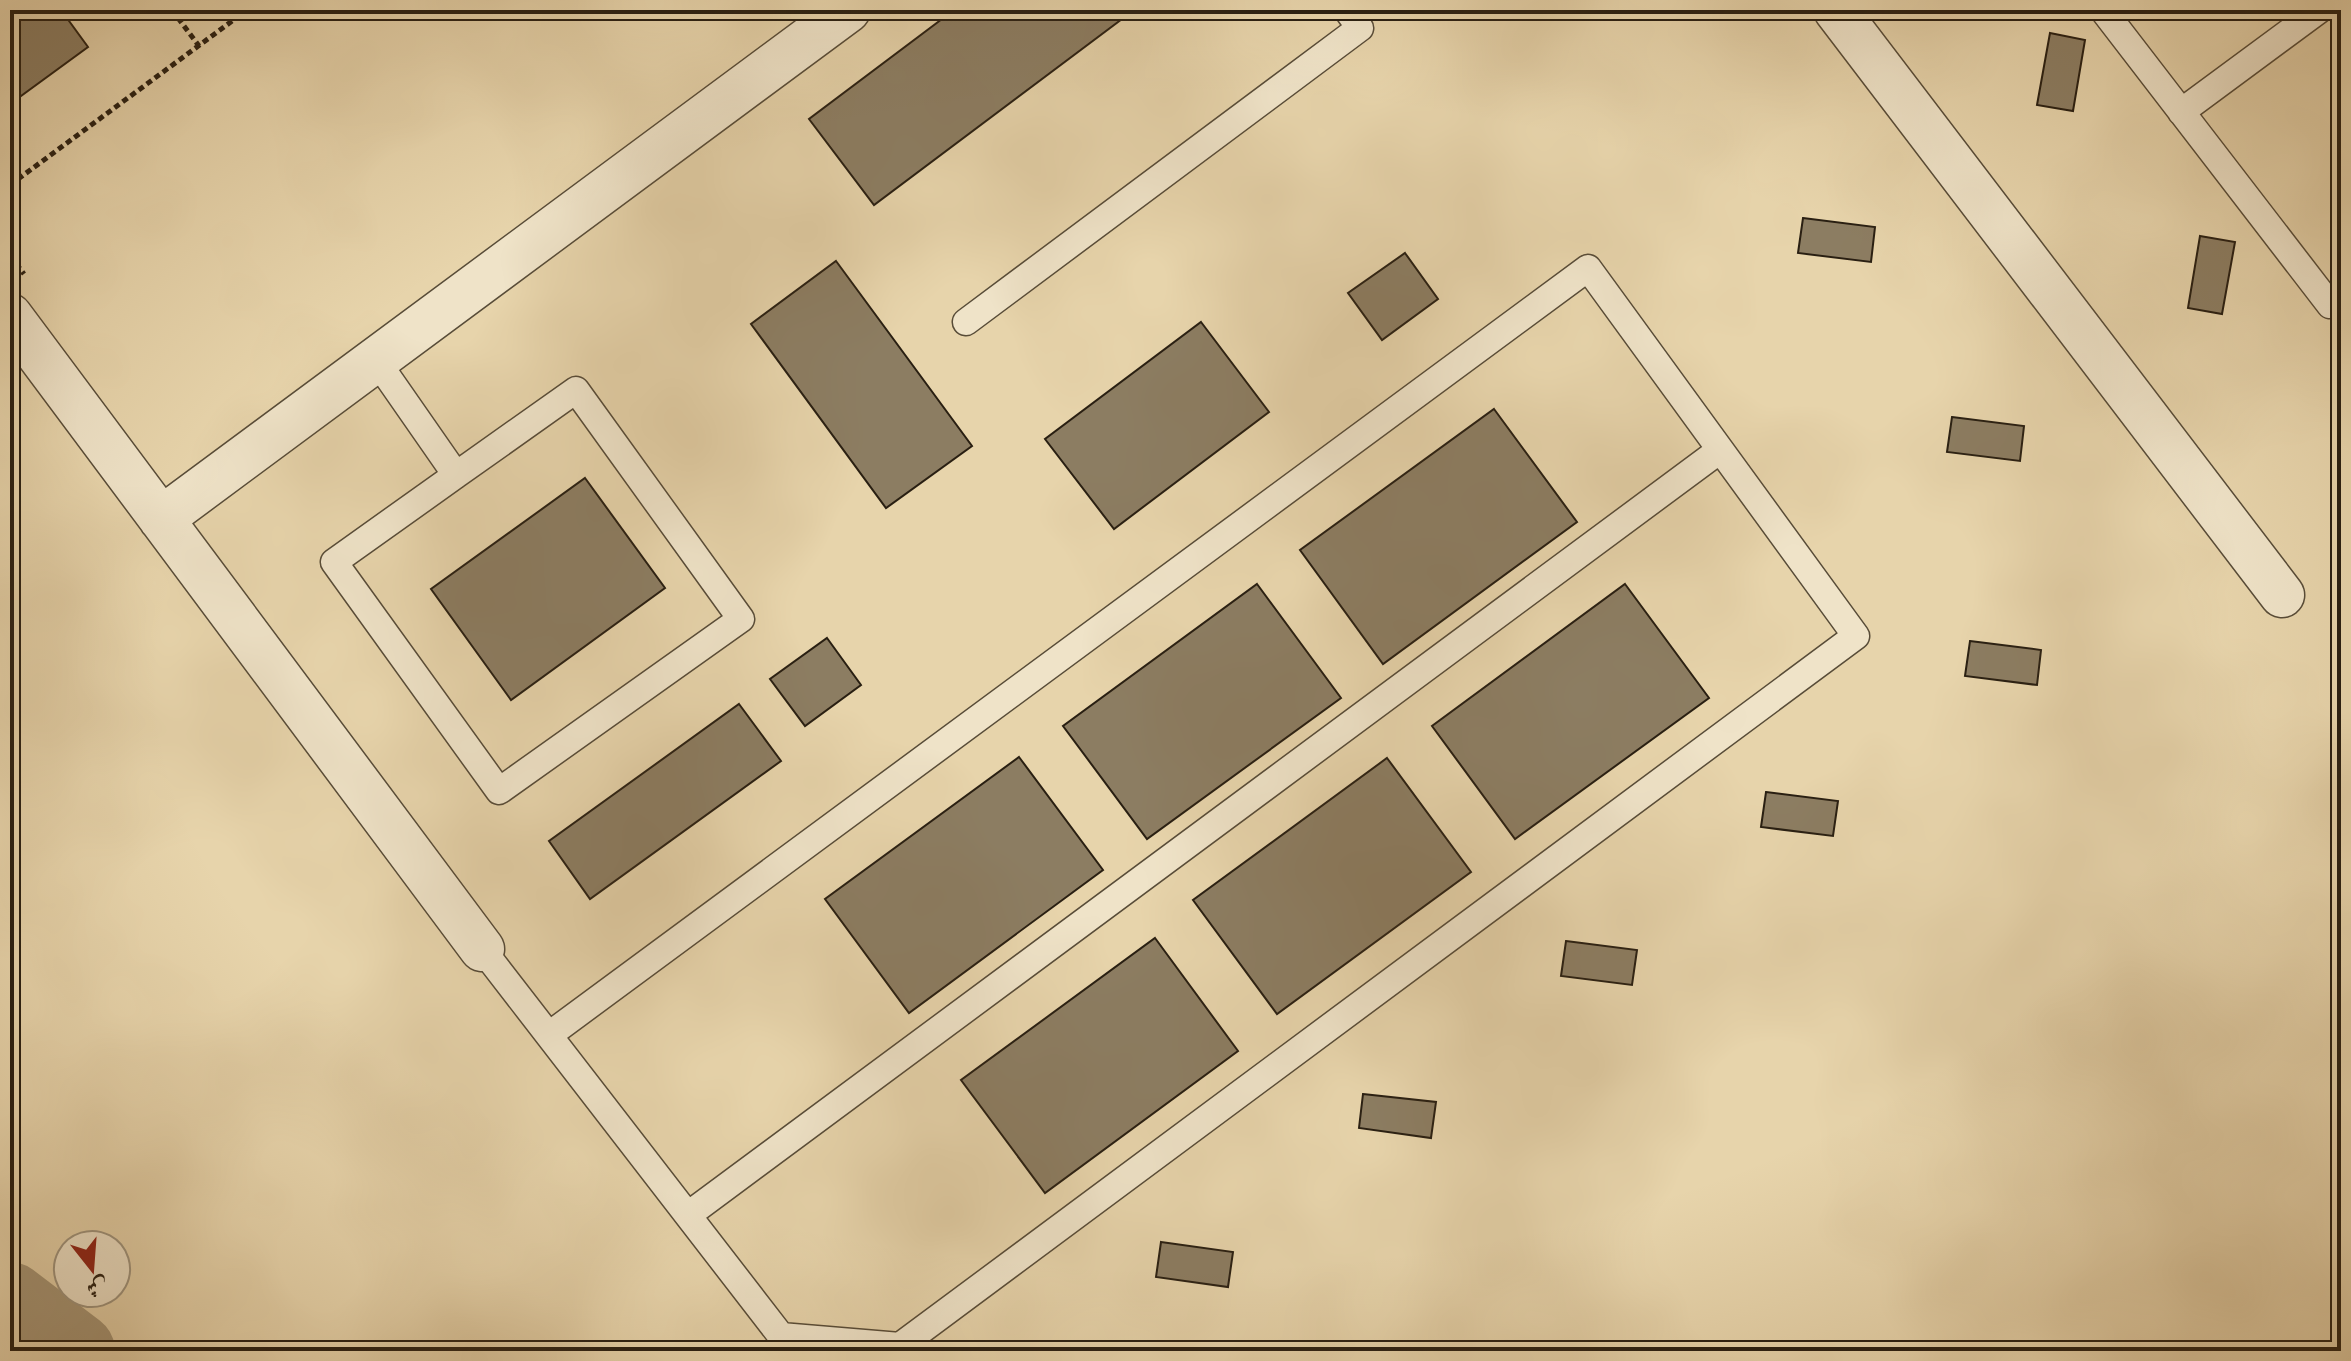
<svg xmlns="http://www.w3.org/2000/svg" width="2351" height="1361" font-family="'IM FELL English',Amiri,serif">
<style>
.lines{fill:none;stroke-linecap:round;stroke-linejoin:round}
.river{stroke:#a69677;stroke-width:76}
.building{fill:#8c7d62;stroke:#291f12;stroke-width:2}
.service-casing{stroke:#584c38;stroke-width:29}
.minor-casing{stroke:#584c38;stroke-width:47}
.path{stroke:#291f12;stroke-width:5;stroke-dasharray:6 4;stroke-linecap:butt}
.service{stroke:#efe3c8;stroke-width:26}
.minor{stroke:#efe3c8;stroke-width:44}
</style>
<rect width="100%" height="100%" fill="#e7d4ab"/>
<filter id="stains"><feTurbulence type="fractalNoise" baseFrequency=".0025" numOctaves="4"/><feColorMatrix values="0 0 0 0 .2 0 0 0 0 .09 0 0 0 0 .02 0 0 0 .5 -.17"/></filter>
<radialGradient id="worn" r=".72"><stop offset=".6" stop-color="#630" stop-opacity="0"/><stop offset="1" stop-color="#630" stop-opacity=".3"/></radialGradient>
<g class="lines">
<path class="river" d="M10 1300 77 1351"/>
</g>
<path class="building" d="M10 10H61L88 47 10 104Z
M954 10H1134L874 205 809 119Z
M2050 33 2085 40 2073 111 2037 105Z
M1803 218 1875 227 1871 262 1798 253Z
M2200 236 2235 242 2222 314 2188 308Z
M1405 253 1438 299 1382 340 1348 293Z
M836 261 972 446 886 508 751 324Z
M1201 322 1269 412 1114 529 1045 439Z
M1494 409 1577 522 1383 664 1300 550Z
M1952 417 2024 426 2020 461 1947 452Z
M585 478 665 588 511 700 431 589Z
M1257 584 1341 698 1147 839 1063 726Z
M1625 584 1709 698 1515 839 1432 726Z
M827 638 861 685 805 726 770 679Z
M1970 641 2041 650 2037 685 1965 676Z
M739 704 781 761 590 899 549 841Z
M1019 757 1103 870 909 1013 825 899Z
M1387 758 1471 872 1277 1014 1193 900Z
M1766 792 1838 801 1833 836 1761 827Z
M1155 938 1238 1051 1045 1193 961 1080Z
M1566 941 1637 950 1632 985 1561 976Z
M1363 1094 1436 1102 1431 1138 1359 1128Z
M1161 1242 1233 1252 1228 1287 1156 1277Z"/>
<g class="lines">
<g class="service-casing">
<path id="service" d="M2103 10 2330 305 2341 296
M2181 112 2319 10
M966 322 1360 28 1347 10
M376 360 456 475 576 390 741 619 499 791 334 562 456 475
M482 949C581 1078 681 1207 781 1336L900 1346 1856 636 1588 268 549 1035
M688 1215 1720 450"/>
</g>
<g class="minor-casing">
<path id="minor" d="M1836 10 2282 595
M10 316 482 949
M161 519 848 10"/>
</g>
<path class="path" d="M172 10 199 46
M10 185 247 10
M10 256 24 274"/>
<use href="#service" class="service"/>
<use href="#minor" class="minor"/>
</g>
<rect width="2351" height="1361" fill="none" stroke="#e7d4ab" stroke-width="40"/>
<rect x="12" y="12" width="2327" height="1337" fill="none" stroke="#291f12" stroke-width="4"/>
<rect x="20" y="20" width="2311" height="1321" fill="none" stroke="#291f12" stroke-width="2"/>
<g transform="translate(92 1269) rotate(163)"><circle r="38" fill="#efe3c8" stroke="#a0957f" stroke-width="2"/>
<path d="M0-6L14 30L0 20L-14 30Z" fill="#8f2418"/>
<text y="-12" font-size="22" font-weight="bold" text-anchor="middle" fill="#291f12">ش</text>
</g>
<rect width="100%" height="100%" filter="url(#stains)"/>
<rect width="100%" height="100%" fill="url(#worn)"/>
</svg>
